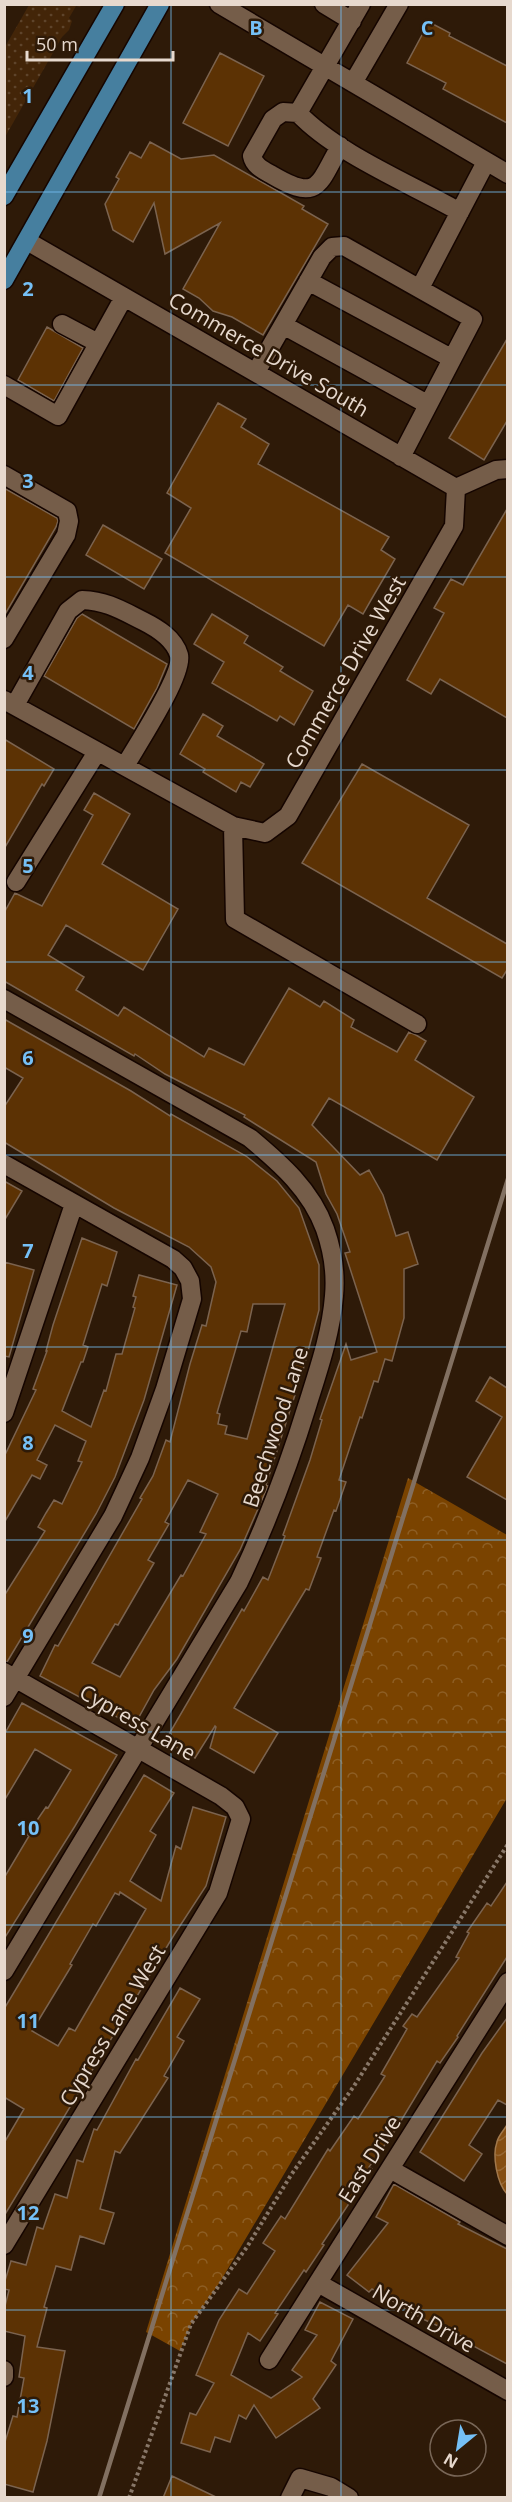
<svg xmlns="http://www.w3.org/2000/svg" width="512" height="2502" font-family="'Open Sans',sans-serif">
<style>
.grass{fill:url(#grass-dots)}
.forest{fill:url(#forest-crowns)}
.water{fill:url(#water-waves);stroke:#a2784b;stroke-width:1.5}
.building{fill:#5c3204;stroke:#7b634f;stroke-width:1.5;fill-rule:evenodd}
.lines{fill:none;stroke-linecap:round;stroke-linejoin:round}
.minor-casing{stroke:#150500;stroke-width:21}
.major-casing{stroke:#150500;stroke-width:21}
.path{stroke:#887768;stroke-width:4;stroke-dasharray:3 3;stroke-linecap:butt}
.minor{stroke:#755d49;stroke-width:18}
.major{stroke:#467f9f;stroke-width:18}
.rail{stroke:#827061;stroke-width:4.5}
.grid{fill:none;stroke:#75c0f6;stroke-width:1.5;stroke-opacity:0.55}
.labels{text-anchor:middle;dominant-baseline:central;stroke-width:5;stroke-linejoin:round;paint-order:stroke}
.street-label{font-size:21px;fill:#e7d9ce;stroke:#2e1a08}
.grid-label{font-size:20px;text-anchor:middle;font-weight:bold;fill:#75c0f6;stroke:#2e1a08;stroke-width:5;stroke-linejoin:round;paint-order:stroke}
</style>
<defs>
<pattern id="grass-dots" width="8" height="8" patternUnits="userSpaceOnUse" patternTransform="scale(1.5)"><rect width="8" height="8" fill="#432508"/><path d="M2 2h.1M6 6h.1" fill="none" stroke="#5e442b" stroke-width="1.8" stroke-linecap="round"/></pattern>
<pattern id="forest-crowns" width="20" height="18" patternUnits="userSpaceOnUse" patternTransform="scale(1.5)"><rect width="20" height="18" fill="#7a4300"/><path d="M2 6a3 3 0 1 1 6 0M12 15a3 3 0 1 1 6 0" fill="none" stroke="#8d5e24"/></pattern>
<pattern id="water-waves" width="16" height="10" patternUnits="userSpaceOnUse" patternTransform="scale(1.5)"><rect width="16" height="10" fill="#854e13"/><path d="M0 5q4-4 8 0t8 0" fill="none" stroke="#966734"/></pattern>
</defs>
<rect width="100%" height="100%" fill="#2e1a08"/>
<path class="grass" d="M29 5H81L80 7 76 6 69 18 72 21 69 30 62 37 5 137V47Z"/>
<path class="forest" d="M408 1478 507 1535V1798L220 2282 191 2324 180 2351 146 2332Z"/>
<path class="water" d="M507 2125V2194C497 2183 492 2156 497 2142 498 2136 504 2130 507 2125Z"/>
<path class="building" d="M429 22 450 33 449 36 507 66V123L443 89 446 83 407 63Z
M220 53 264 76 228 146 183 123Z
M150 142 181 159 214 155 304 206 302 209 328 224 263 335 232 317 213 311 199 298 183 289 220 223 165 254 154 203 133 242 113 230 105 204 119 179 116 177 130 152 141 158Z
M47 327 83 348 54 401 18 380Z
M507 339V421L484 460 449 438Z
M218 403 246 419 241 427 269 444 258 464 389 537 381 550 395 559 371 600 363 614 348 605 324 646 165 553 191 508 167 493Z
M4 488 57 518 58 521 56 527 4 616Z
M507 509V718L440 679 431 694 407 680 444 613 434 608 451 579 463 585Z
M103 525 162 559 144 589 86 555Z
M82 614 167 664 157 688 134 729 44 676 77 618Z
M212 614 248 636 244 643 283 667 280 671 313 691 294 725 280 716 277 721 212 683 224 662 194 644Z
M203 714 223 726 217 736 264 764 250 787 241 782 236 792 203 772 205 769 180 754Z
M4 739 54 769 44 786 42 784 4 849Z
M362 764 469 825 427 898 507 944V970L502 978 302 863Z
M94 793 130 814 102 864 178 909 143 970 66 925 48 955 84 977 76 990 118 1016 124 1007 204 1057 209 1048 244 1065 289 988 320 1007 324 1001 354 1020 351 1027 397 1052 409 1032 416 1035 426 1041 415 1060 474 1097 437 1160 329 1098 312 1125 360 1175 369 1170 383 1195 396 1236 408 1232 418 1264 404 1269V1318L392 1361 385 1359 378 1382 374 1381 362 1418 360 1417 339 1480 346 1482 336 1511 334 1510 317 1557 321 1558 309 1590 306 1589 234 1708 278 1733 254 1773 210 1748 216 1727 215 1726 195 1758 165 1741 242 1609 244 1611 263 1577 268 1580 285 1536 283 1535 310 1460 322 1420 320 1419 346 1344 351 1360 377 1352 345 1253 350 1252 337 1214 326 1194 316 1162 244 1117 245 1115 165 1074 135 1054 134 1056 4 981V913L15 893 42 906 93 815 84 810Z
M4 1019 131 1091 170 1116 171 1114 246 1156 277 1181 299 1208 319 1265V1310L303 1370 266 1485 268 1486 240 1550 177 1659 154 1690 134 1726 40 1676 55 1645 58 1646 142 1499 140 1498 153 1476 166 1440 170 1442 190 1364 202 1325 206 1326 216 1282 211 1267 189 1247 114 1208 4 1142V1107L23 1078 4 1067ZM253 1304H285L247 1439 225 1434 227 1426 218 1424 220 1414 217 1413 241 1331 247 1332ZM188 1480 218 1494 200 1532 206 1534 183 1576 181 1575 120 1677 92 1663 115 1624 118 1625 154 1563 148 1560 169 1524 165 1522Z
M4 1181 22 1191 4 1221Z
M82 1238 117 1252 107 1286 102 1284 83 1345 88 1347 83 1362H81L62 1411 91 1427 104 1390 106 1391 116 1354H122L135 1308 133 1307 136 1297 133 1296 139 1275 177 1285 144 1400 115 1477 96 1514 7 1662 4 1661V1596L45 1531 38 1527 46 1513 54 1500 62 1504 82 1462 78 1461 86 1441 55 1425 37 1460 47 1465 40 1479 32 1475 4 1523V1457L36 1390 33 1389 47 1351H46L53 1325Z
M4 1262 34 1270 9 1357 4 1356Z
M490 1377 507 1388V1500L467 1477 502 1417 476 1401Z
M22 1703 117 1755 75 1826 4 1939V1878L29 1836 27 1835 46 1807 48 1808 71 1770 35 1749 4 1801V1735Z
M144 1775 174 1793 150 1831 156 1835 130 1881 161 1901 176 1846 181 1849 193 1807 226 1817 206 1886 174 1935 4 2216V2143L24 2109 4 2097V2009ZM120 1892 146 1909 75 2031 69 2028 58 2046 32 2031 72 1965 70 1964 93 1924 96 1926 115 1893 119 1895Z
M507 1882V1957L457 2036 458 2037 440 2063 437 2061 396 2129 369 2167 372 2169 322 2244 324 2245 306 2272 304 2270 275 2313 278 2314 260 2341 248 2333 231 2375 271 2398 302 2377 292 2370 317 2335 305 2330 320 2302 353 2319 331 2361 336 2365 313 2399 320 2408 276 2438 254 2405 246 2419 239 2415 230 2442 215 2437 210 2452 181 2443 190 2413 196 2415 214 2383 196 2375 219 2320 239 2289 247 2294 275 2251 263 2243 281 2216 285 2219 328 2149 330 2151 354 2116 358 2119 385 2076 381 2074 407 2029 403 2026 412 2014 417 2017 459 1958 456 1957 469 1933 467 1932 487 1903 491 1906Z
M180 1988 200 1999 177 2037 184 2041 164 2076 168 2078 120 2153 115 2151 100 2209 114 2213 104 2244 80 2236 71 2270 56 2266 44 2307 47 2308 37 2347 65 2351 47 2441 33 2492 4 2484V2445L13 2416 17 2417 24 2378 19 2377 25 2336 4 2331V2310L9 2290 4 2289V2284L11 2261 26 2265 37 2227 43 2229 55 2194 67 2198 77 2160 83 2162 94 2129 97 2130 136 2059 138 2060Z
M507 2018V2105L498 2100 469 2145 482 2154 464 2181 420 2152 482 2053Z
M394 2184 460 2222 458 2224 507 2249V2364L462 2340 463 2337 425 2320 372 2289 369 2292 347 2275 388 2223 376 2217Z
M172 2476 218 2498H163Z"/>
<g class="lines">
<g class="minor-casing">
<path id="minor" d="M219 4 508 174
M324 4 352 21
M353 83 399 4
M298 113 361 4
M340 146C318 186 318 202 272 175 263 170 254 166 252 156L273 119 283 112 298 113C337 154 409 183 460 212
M308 281 451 358
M420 288 486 162
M62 324 98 343
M283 325 427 404
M256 372 322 257 332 247 344 246 473 319 401 457
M4 385 58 416 124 297
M4 475 67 511 69 521 66 535 4 639
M456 488 496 470 508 469
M4 700 233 826 265 833 288 816 454 526 456 488 27 241
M15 705 68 611 82 600C107 601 121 610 143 621 157 628 174 638 179 655 184 674 137 745 125 766
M233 826 235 919 417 1024
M16 882 97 752
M4 999 250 1138C281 1164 311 1190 325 1229 332 1249 336 1274 334 1296 331 1333 319 1368 308 1403 289 1465 267 1523 239 1582L4 1971
M4 1164 173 1259 183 1268 190 1281 192 1299 165 1389 140 1458 113 1516 4 1697
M4 1413 74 1204
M4 1672 221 1796 235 1807 241 1819 218 1893 4 2245
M390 2169 508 2236
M318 2283 508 2391
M269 2360 508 1982
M4 2370V2377
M290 2498 300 2478 331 2487 349 2498"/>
</g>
<g class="major-casing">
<path id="major" d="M4 196 115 4
M4 280 160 4"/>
</g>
<path class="path" d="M129 2498 191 2324 247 2247 291 2175 354 2086 508 1844"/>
<use href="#minor" class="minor"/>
<use href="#major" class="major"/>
<path class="rail" d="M99 2498 508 1179"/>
</g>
<path class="grid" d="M171 4V2498M341 4V2498M4 192H508M4 385H508M4 577H508M4 770H508M4 962H508M4 1155H508M4 1347H508M4 1540H508M4 1732H508M4 1925H508M4 2117H508M4 2310H508"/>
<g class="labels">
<g class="street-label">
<text transform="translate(269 354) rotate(30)">Commerce Drive South</text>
<text transform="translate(345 672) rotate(-60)">Commerce Drive West</text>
<text transform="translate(275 1427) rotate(-72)">Beechwood Lane</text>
<text transform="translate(138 1722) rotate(30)">Cypress Lane</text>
<text transform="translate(112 2025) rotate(-59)">Cypress Lane West</text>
<text transform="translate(369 2159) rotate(-58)">East Drive</text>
<text transform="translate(424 2318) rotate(30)">North Drive</text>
</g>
</g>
<g class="grid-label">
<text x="256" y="35">B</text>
<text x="427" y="35">C</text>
<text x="28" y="103">1</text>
<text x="28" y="296">2</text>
<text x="28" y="488">3</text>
<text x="28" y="680">4</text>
<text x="28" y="873">5</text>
<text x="28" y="1065">6</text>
<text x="28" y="1258">7</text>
<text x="28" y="1450">8</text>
<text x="28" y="1643">9</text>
<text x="28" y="1835">10</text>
<text x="28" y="2028">11</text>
<text x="28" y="2220">12</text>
<text x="28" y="2413">13</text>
</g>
<rect width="512" height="2502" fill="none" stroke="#e7d9ce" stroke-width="12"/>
<g transform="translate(458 2448) rotate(210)"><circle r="28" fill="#2e1a08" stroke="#786657" stroke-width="1.5"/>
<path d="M0-4.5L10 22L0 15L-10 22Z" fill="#75c0f6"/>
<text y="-9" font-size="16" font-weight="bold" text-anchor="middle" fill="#e7d9ce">N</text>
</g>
<path d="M27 51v9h146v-9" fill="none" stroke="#e7d9ce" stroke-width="3"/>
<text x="36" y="51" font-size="18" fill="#e7d9ce" stroke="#2e1a08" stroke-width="4.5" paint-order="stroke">50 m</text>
</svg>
